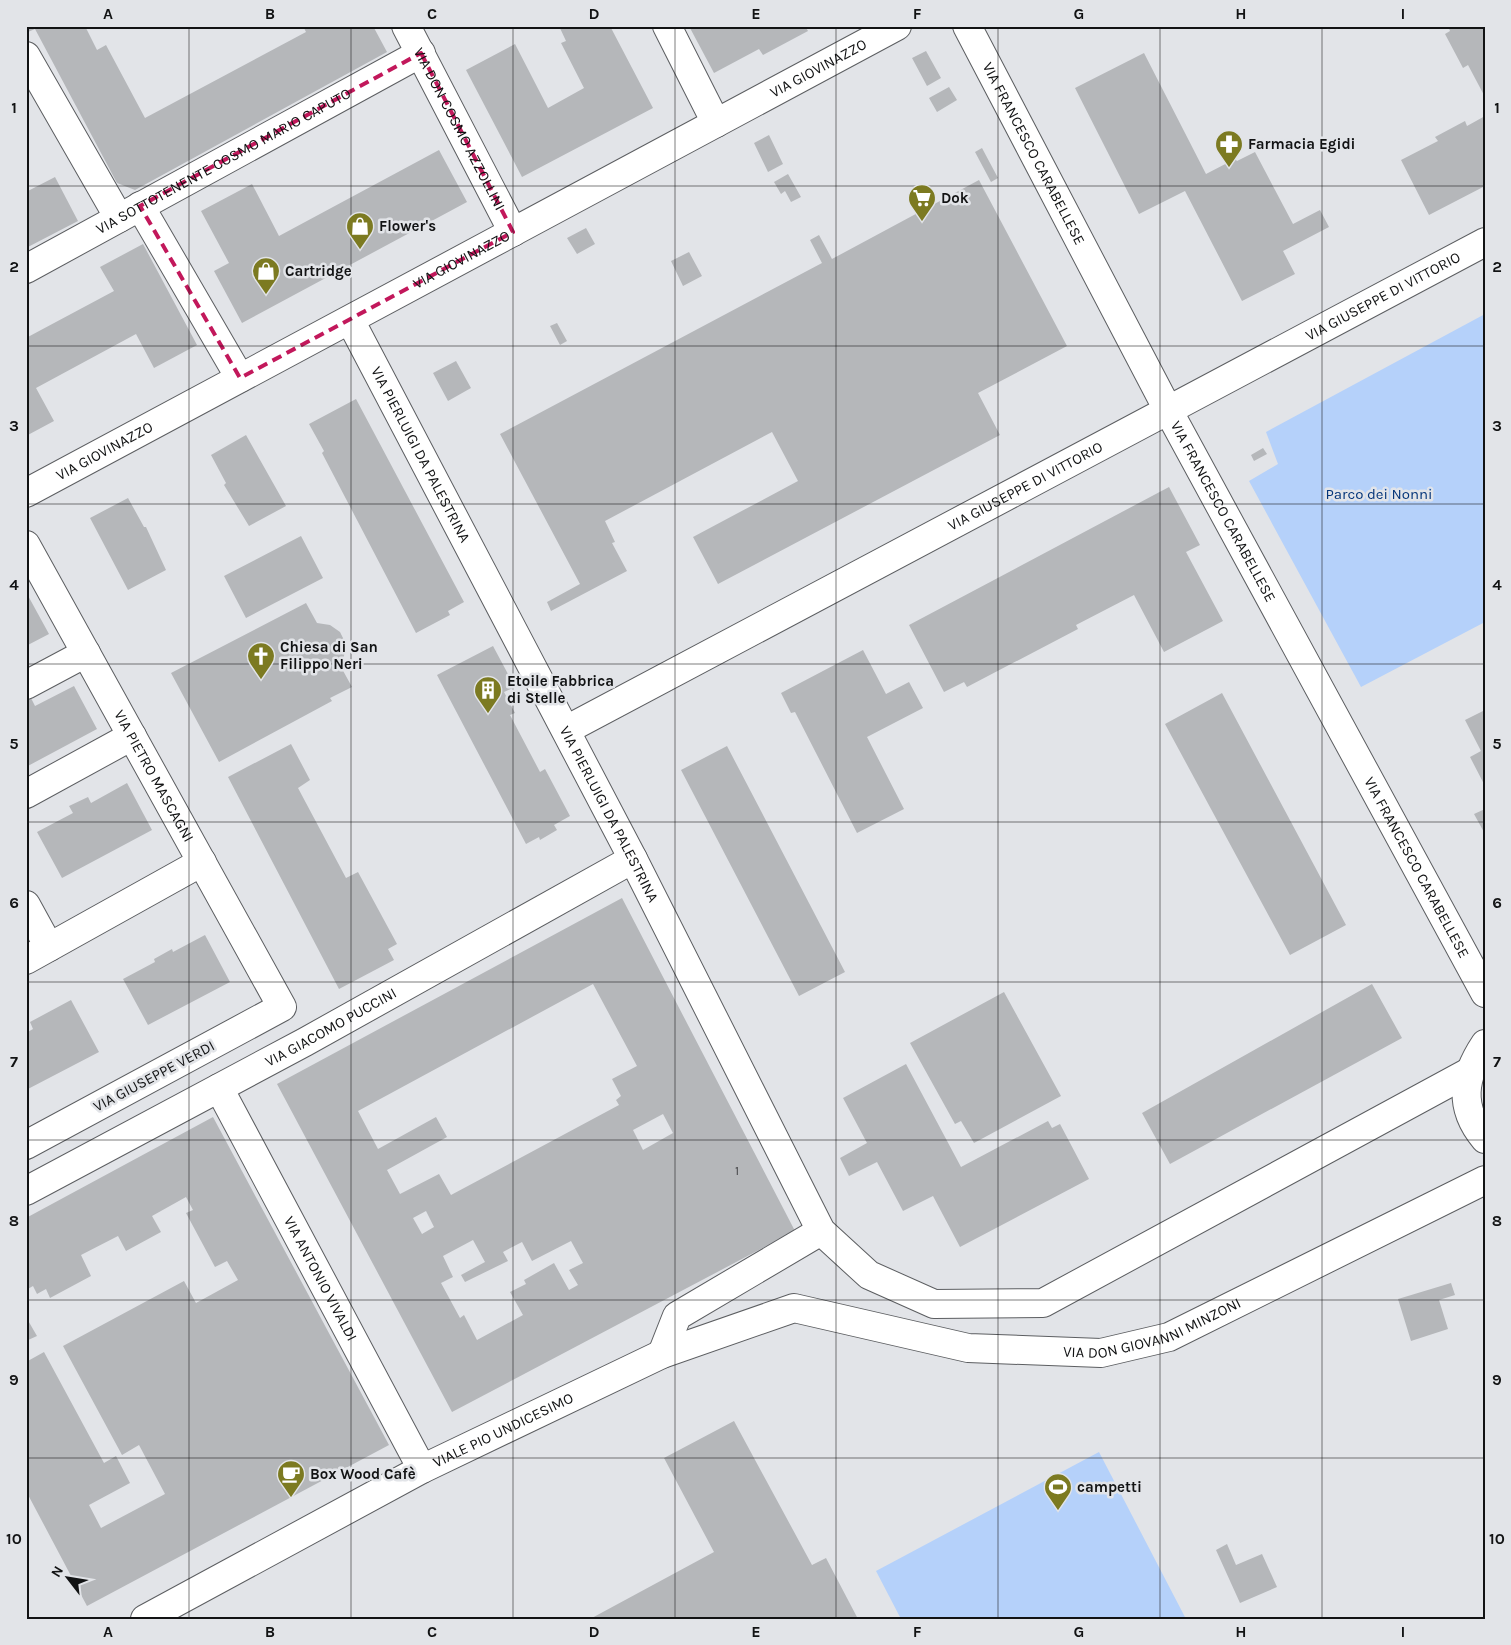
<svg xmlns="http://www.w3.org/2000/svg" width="1511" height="1645" font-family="Karla,sans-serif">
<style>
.green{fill:#b5d1fa}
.building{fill:#b5b7ba;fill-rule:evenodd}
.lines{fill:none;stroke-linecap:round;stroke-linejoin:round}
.minor-casing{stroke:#5c5e61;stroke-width:30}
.minor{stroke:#fff;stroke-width:28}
.marked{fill:none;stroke:#c2185b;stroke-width:4;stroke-dasharray:10 6;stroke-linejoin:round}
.grid{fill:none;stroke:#121314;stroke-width:1;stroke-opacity:0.55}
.labels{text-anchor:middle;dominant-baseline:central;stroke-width:5;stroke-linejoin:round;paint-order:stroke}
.number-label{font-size:12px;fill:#3b3c3e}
.street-label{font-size:15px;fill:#121314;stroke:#e2e4e8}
.poi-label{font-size:15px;font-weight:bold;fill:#121314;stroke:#e2e4e8;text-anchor:start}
.park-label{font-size:15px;fill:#04357a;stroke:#e2e4e8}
.neatline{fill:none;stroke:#121314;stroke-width:2}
.grid-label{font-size:16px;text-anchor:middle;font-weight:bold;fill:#121314}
</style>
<rect width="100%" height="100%" fill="#e2e4e8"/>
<path class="green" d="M1485 314V622L1361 687 1249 481 1278 464 1266 432Z
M1099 1452 1186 1619H901L876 1571Z"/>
<path class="building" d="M26 26H85L97 50 106 45 145 118 306 32 303 26H373L387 52 135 190 117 183 35 29 28 32Z
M559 26H610L653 108 522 177 466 70 515 44 548 108 584 88 561 43 566 41Z
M694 26H805L808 31 763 55 759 49 714 73 690 28Z
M1448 26H1485V97L1468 65 1463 68 1445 34 1450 31Z
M926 51 941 78 927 86 912 58Z
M1144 53 1206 174 1235 159 1237 161 1255 152 1293 224 1320 210 1329 227 1283 251 1295 274 1242 301 1185 191 1139 214 1075 88Z
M949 87 957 100 937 112 929 98Z
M1485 116V186L1429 215 1401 160 1438 141 1435 137 1465 121 1467 126Z
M769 135 783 164 768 172 754 143Z
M982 148 998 178 991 182 975 152Z
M439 150 467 202 242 323 214 271 229 263 201 211 252 184 279 236Z
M788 174 801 197 791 202 785 191 781 194 774 182Z
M55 177 78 221 26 248V192Z
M979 180 1067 346 978 393 1000 435 718 584 693 537 798 481 772 432 605 521 615 542 612 543 627 571 551 611 547 602 580 584 500 434 822 263 810 240 819 235 832 259Z
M586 228 595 244 577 254 567 238Z
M143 244 197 345 154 368 136 334 36 388 54 421 26 436V338L114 291 100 267Z
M689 252 702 276 683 286 671 261Z
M557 323 567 341 560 345 550 326Z
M456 361 471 388 448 401 433 373Z
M356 399 464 602 448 611 450 615 416 633 322 453 324 451 309 424Z
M246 435 286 506 249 526 224 485 226 483 211 455Z
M1263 448 1267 454 1254 461 1251 455Z
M1169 487 1200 545 1186 552 1223 621 1164 652 1134 595 1076 625 1078 629 967 687 964 682 944 692 909 625Z
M128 498 144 527H146L166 570 128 590 90 518Z
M301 536 323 578 246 618 224 576Z
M26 592 49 634 26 646Z
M306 603 317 623 330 625 340 632 343 638 346 648 341 667 352 687 330 698 332 701 219 762 171 673Z
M493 646 515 687 504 692 515 713 510 715 540 772 545 769 570 816 554 825 557 830 540 840 539 837 526 844 437 675Z
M863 650 886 694 909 682 923 708 867 737 904 809 857 833 795 712 791 713 781 693Z
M74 686 97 729 26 767V701L31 698 35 706Z
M1222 693 1346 925 1290 955 1165 724Z
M1485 710V786L1470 757 1481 751 1465 720Z
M291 744 310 780 298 788 346 878 358 872 397 944 388 949 394 960 339 989 228 777Z
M727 746 845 972 799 996 681 770Z
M127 783 152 830 62 878 37 832 73 813 69 806 88 797 91 803Z
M1485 809V834L1474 814Z
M622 898 795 1231 452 1412 277 1084ZM593 984 637 1066 612 1079 621 1096 616 1100 619 1105 451 1195 439 1174 400 1194 387 1170 447 1137 436 1117 378 1149 358 1111ZM663 1114 673 1133 643 1150 633 1130ZM426 1211 434 1227 422 1234 413 1218ZM473 1240 485 1262 461 1275 465 1282 508 1261 503 1252 522 1242 532 1261 571 1241 583 1263 569 1270 578 1285 569 1290 554 1263 524 1280 526 1284 510 1292 523 1315 477 1340 464 1315 460 1318 441 1283 453 1277 443 1256Z
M205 935 230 982 148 1025 123 979 155 962 154 959 172 949 173 952Z
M1372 984 1402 1038 1170 1164 1142 1113Z
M1004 992 1061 1096 974 1143 961 1121 955 1124 910 1043Z
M71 1000 99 1052 26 1090V1033L33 1029 30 1022Z
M906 1064 961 1167 1048 1121 1052 1128 1060 1124 1089 1179 960 1247 933 1196 903 1211 877 1162 849 1176 840 1158 867 1143 843 1098Z
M213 1117 389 1445 87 1606 26 1491V1362L44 1352 104 1463 116 1456 130 1483 89 1505 101 1528 165 1494 139 1445 122 1455 63 1346 184 1281 196 1303 238 1280 227 1261 215 1267 186 1213 193 1210 186 1197 152 1216 161 1232 126 1251 118 1236 81 1255 91 1276 50 1298 46 1289 37 1294 33 1286 26 1290V1218Z
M1451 1283 1455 1295 1439 1300 1448 1329 1411 1341 1398 1299Z
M26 1317 37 1336 26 1341Z
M734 1421 812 1565 826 1558 858 1619H590L714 1552 664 1458Z
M1227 1544 1236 1565 1262 1554 1277 1587 1240 1603 1216 1550Z"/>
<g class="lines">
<g class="minor-casing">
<g id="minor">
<path id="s1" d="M406 26 513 232"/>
<path d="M667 26 716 123"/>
<path id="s2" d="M967 26 1168 410 1485 993"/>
<path d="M26 56 119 218"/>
<path d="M140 206 240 378"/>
<path id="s3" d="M26 269 421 53"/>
<path id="s4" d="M350 320 633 859 821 1231 869 1275 934 1304 1043 1303 1469 1072"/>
<path id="s5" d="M26 493 897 26"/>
<path id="s6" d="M26 545 282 1007 26 1145"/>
<path d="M26 685 86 653"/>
<path id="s7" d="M566 730 1485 242"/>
<path d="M26 794 132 736"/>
<path d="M26 905 49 947"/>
<path d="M26 960 202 862"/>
<path d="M1485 1044C1463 1077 1458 1107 1485 1139"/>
<path id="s8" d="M219 1088 422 1469"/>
<path id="s9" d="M26 1191 305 1042 633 859"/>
<path d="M662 1354 677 1316 821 1231"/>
<path id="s10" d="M145 1619 422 1469 662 1354 794 1308 968 1348 1101 1353 1169 1337 1485 1180"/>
</g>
</g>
<use href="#minor" class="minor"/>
</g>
<path class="marked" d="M421 53 513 232 240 378 140 206Z"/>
<path class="grid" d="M189 26V1619M351 26V1619M513 26V1619M675 26V1619M836 26V1619M998 26V1619M1160 26V1619M1322 26V1619M26 186H1485M26 346H1485M26 504H1485M26 664H1485M26 822H1485M26 982H1485M26 1140H1485M26 1300H1485M26 1458H1485"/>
<defs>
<g id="pharmacy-pin" transform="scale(1.4375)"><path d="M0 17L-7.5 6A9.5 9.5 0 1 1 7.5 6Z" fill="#7c7a21" stroke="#e2e4e8"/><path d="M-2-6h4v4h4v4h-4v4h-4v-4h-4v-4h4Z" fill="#fff"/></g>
<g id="supermarket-pin" transform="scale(1.4375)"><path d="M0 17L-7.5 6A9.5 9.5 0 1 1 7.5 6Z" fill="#7c7a21" stroke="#e2e4e8"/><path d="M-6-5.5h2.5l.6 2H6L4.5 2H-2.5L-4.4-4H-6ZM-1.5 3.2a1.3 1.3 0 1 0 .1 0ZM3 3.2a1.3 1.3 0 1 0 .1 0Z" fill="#fff"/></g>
<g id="shop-pin" transform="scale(1.4375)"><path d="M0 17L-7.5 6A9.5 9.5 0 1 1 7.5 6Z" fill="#7c7a21" stroke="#e2e4e8"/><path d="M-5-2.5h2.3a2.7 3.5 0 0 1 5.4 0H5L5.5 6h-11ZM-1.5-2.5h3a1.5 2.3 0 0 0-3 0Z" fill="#fff"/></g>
<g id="church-pin" transform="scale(1.4375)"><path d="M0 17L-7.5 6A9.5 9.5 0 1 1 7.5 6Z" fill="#7c7a21" stroke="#e2e4e8"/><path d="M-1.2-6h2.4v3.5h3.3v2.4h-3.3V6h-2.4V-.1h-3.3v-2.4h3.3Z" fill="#fff"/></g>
<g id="building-pin" transform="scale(1.4375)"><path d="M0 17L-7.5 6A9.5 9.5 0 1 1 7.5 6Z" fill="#7c7a21" stroke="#e2e4e8"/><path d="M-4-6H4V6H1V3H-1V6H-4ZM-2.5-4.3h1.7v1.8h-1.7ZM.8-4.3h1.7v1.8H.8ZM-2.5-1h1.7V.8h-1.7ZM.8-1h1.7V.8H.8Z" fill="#fff"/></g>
<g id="cafe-pin" transform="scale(1.4375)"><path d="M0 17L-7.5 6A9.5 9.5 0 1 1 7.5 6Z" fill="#7c7a21" stroke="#e2e4e8"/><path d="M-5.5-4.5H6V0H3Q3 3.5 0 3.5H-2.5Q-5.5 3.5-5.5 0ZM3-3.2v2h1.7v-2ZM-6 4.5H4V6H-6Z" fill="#fff"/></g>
<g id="stadium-pin" transform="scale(1.4375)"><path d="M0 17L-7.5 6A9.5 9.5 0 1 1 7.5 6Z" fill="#7c7a21" stroke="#e2e4e8"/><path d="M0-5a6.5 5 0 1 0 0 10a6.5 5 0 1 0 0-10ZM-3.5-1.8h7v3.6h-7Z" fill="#fff"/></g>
</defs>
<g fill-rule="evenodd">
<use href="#pharmacy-pin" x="1229" y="144"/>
<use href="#supermarket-pin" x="922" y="198"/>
<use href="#shop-pin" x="360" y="226"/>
<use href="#shop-pin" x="266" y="271"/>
<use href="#church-pin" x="261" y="656"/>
<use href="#building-pin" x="488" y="690"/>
<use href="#cafe-pin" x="291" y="1474"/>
<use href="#stadium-pin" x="1058" y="1487"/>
</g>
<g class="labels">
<g class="number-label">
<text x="737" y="1171">1</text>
</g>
<g class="street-label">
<text stroke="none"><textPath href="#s5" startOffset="899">VIA GIOVINAZZO</textPath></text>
<text stroke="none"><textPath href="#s1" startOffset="116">VIA DON COSMO AZZOLLINI</textPath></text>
<text stroke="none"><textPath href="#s2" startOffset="144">VIA FRANCESCO CARABELLESE</textPath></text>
<text stroke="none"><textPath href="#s3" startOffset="225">VIA SOTTOTENENTE COSMO MARIO CAPUTO</textPath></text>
<text stroke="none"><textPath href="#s5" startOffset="494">VIA GIOVINAZZO</textPath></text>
<text stroke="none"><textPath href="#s7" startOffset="925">VIA GIUSEPPE DI VITTORIO</textPath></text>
<text stroke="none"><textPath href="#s5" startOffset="89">VIA GIOVINAZZO</textPath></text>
<text stroke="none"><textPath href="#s4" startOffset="152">VIA PIERLUIGI DA PALESTRINA</textPath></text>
<text stroke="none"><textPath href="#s7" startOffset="520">VIA GIUSEPPE DI VITTORIO</textPath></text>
<text stroke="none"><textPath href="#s2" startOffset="549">VIA FRANCESCO CARABELLESE</textPath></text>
<text stroke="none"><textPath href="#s6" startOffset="264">VIA PIETRO MASCAGNI</textPath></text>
<text stroke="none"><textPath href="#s4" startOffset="558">VIA PIERLUIGI DA PALESTRINA</textPath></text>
<text stroke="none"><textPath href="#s2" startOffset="954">VIA FRANCESCO CARABELLESE</textPath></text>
<text stroke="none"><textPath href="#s9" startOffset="346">VIA GIACOMO PUCCINI</textPath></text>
<text transform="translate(154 1076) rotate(-28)">VIA GIUSEPPE VERDI</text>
<text stroke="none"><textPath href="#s8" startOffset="216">VIA ANTONIO VIVALDI</textPath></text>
<text stroke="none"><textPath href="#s10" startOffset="1088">VIA DON GIOVANNI MINZONI</textPath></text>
<text stroke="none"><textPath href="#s10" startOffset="405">VIALE PIO UNDICESIMO</textPath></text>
</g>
<g class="poi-label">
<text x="1248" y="144">Farmacia Egidi</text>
<text x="941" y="198">Dok</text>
<text x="379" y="226">Flower's</text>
<text x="285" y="271">Cartridge</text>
<text x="280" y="647">Chiesa di San<tspan x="280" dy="17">Filippo Neri</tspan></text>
<text x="507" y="681">Etoile Fabbrica<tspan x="507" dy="17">di Stelle</tspan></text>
<text x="310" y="1474">Box Wood Cafè</text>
<text x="1077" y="1487">campetti</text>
</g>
<g class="park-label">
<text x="1379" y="494">Parco dei Nonni</text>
</g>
</g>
<rect width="1511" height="1645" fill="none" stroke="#e2e4e8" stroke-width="55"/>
<g transform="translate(68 1578) rotate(301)" stroke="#e2e4e8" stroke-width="4" paint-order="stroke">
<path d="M0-4L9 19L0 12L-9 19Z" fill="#121314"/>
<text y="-8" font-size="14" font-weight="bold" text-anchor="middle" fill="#121314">N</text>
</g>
<rect x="28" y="28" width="1456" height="1590" class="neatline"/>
<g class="grid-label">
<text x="108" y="19">A</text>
<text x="270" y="19">B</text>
<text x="432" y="19">C</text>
<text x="594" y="19">D</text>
<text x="756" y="19">E</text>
<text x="917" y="19">F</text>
<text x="1079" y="19">G</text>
<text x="1241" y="19">H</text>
<text x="1403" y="19">I</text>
<text x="14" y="113">1</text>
<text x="1497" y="113">1</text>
<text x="14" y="272">2</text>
<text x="1497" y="272">2</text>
<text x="14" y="431">3</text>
<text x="1497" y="431">3</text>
<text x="14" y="590">4</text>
<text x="1497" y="590">4</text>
<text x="14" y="749">5</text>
<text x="1497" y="749">5</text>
<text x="14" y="908">6</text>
<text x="1497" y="908">6</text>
<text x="14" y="1067">7</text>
<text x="1497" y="1067">7</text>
<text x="14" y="1226">8</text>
<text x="1497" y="1226">8</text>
<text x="14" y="1385">9</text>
<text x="1497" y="1385">9</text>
<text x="14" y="1544">10</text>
<text x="1497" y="1544">10</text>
<text x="108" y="1637">A</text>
<text x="270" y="1637">B</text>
<text x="432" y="1637">C</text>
<text x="594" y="1637">D</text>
<text x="756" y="1637">E</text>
<text x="917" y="1637">F</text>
<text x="1079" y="1637">G</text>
<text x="1241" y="1637">H</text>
<text x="1403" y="1637">I</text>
</g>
</svg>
